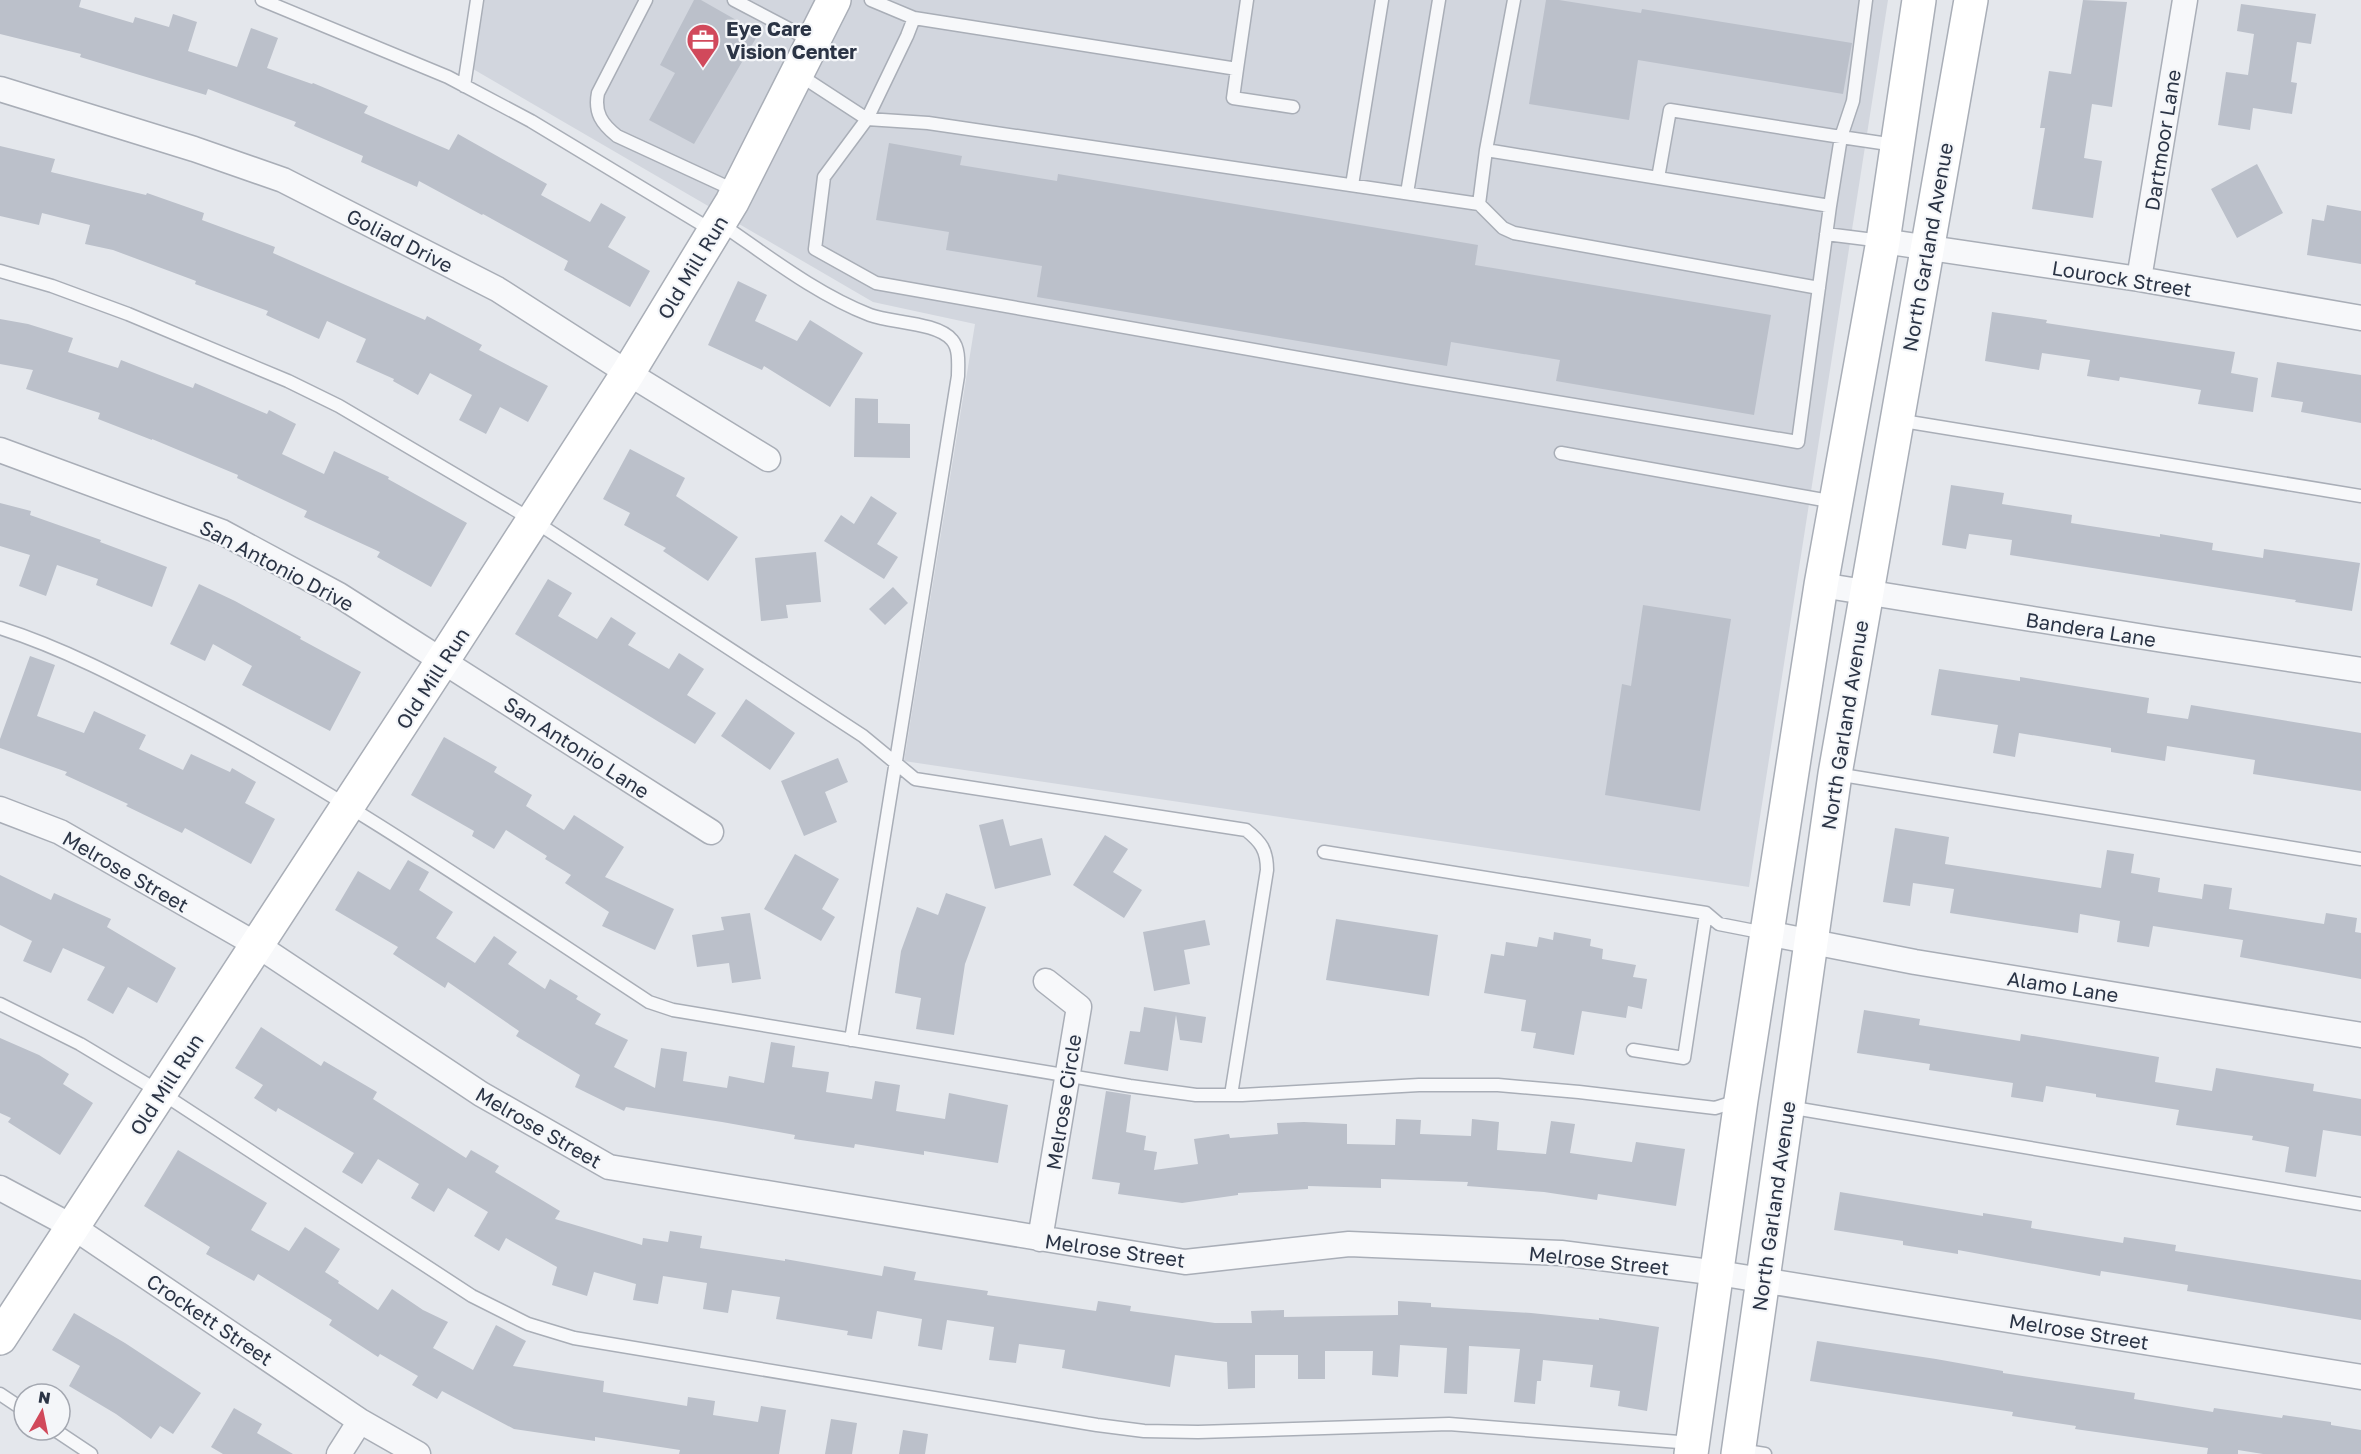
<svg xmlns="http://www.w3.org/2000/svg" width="2361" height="1454" font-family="'Golos Text',sans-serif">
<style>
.built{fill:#d2d6de}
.building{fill:#bbc0ca}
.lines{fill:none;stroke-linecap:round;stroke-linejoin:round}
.lane-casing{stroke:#a9aeb7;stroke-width:15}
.street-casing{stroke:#a9aeb7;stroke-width:27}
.secondary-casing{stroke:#a9aeb7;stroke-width:36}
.lane{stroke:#f7f8fa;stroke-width:12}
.street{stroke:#f7f8fa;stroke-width:24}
.secondary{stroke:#fff;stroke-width:33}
.labels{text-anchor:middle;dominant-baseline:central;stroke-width:4.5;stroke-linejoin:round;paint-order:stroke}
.poi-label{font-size:20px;font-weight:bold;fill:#2b3445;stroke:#f4f6f9;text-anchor:start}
.street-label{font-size:20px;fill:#2b3445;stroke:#f4f6f9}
</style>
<rect width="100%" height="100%" fill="#e4e7ec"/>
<path class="built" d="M483 0H1888L1749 887 904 761 975 324 873 302 473 69Z"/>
<path class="building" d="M0 0H81L79 7 133 23 135 17 169 27 173 14 197 22 188 51 237 67 251 28 278 38 267 68 312 84 313 83 368 106 364 113 449 150 458 134 547 184 541 195 590 222 601 203 626 217 608 247 650 271 630 307 564 270 568 261 483 214 482 215 419 181 417 187 361 162 363 156 294 126 296 122 208 89 206 95 80 57 81 54 0 34Z
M694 0H701L759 33 694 144 649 120 675 73 660 65Z
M1546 0H1559L1641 13 1642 9 1852 43 1843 94 1638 60 1629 120 1529 104Z
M2083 0 2127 2 2112 107 2092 104 2084 158 2102 161 2093 218 2032 209 2045 128H2040L2049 71 2071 74Z
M2241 4 2316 14 2311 44 2297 42 2291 82 2297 83 2292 114 2253 108 2250 130 2218 125 2226 72 2248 75 2254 34 2237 31Z
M889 143 962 156 960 165 1057 181 1058 174 1478 245 1475 265 1771 315 1754 415 1556 381 1560 360 1451 342 1447 366 1037 297 1042 266 946 250 949 232 876 220Z
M0 146 55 159 51 172 146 195 147 193 204 213 202 220 275 247 273 253 425 320 427 316 482 345 479 350 548 386 528 422 500 407 486 434 459 420 472 395 430 373 418 395 393 381 394 379 356 362 366 339 327 321 319 339 266 315 268 311 195 284 196 281 113 250 85 244 90 225 42 213 39 225 0 216Z
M2257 164 2283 213 2237 238 2211 189Z
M2327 205 2361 211V264L2307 255 2312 219 2324 221Z
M738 281 767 295 755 321 797 341 810 320 863 353 830 407 764 366 762 370 708 345Z
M1992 312 2047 320 2046 323 2235 352 2231 373 2258 378 2253 412 2198 404 2201 390 2120 377 2119 381 2087 376 2090 360 2042 353 2039 370 1985 361Z
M0 319 28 324 73 338 68 352 118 368 121 360 193 388 195 383 267 414 269 410 296 424 282 454 324 474 334 451 389 477 388 479 467 523 431 587 377 557 380 552 304 517 307 511 237 478 238 475 152 439V440L98 419 100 413 26 389 33 370 0 364Z
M2277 362 2361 375V423L2301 412 2303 402 2271 397Z
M855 398 878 399V423L910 424V458L854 457Z
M630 449 685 478 676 496 738 537 708 581 663 551 666 548 624 525 630 513 603 499Z
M1951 485 2004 493 2002 504 2072 515 2071 523 2160 537V534L2213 543 2212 550 2263 558 2264 549 2360 563 2352 611 2295 602 2296 600 2010 555 2012 540 1969 534 1966 549 1942 545Z
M871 496 897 513 877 544 898 557 884 579 824 541 841 515 854 524Z
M0 503 31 511 30 515 101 540 100 542 167 567 152 607 96 585 98 579 57 565 46 596 19 586 30 555 0 546Z
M816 552 821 602 786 605 788 618 761 621 755 558Z
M548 579 572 593 558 616 597 639 611 617 636 633 628 645 669 669 679 653 704 669 687 695 716 713 695 744 515 634Z
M199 584 235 601 301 637 300 639 361 672 330 731 242 685 252 666 213 644 205 661 170 644Z
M893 587 908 603 885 625 869 609Z
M1643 605 1731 619 1700 811 1605 795 1622 684 1631 686Z
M30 656 55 665 37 716 84 733 94 711 146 735 139 749 183 770 191 754 230 772 232 768 256 782 245 803 275 819 251 864 185 828 182 833 126 806 128 804 65 775 67 772 0 748V739Z
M1939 669 2020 681V677L2149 698 2147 713 2188 719 2191 705 2361 733V791L2253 774 2255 760 2167 746 2165 761 2111 752V748L2019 733 2015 757 1993 753 1998 725 1931 715Z
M746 699 795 733 770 770 721 736Z
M444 737 497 767 494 772 532 795 526 806 564 830 574 815 624 847 605 877 674 909 655 950 602 926 609 912 565 883 571 875 545 859 547 856 506 830 494 849 472 836 474 831 411 795Z
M838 758 848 782 825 792 837 822 804 836 781 781Z
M1003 819 1010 846 1042 838 1051 875 995 889 979 825Z
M1895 828 1949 837 1945 864 2101 888 2107 850 2134 854 2131 873 2160 878 2158 892 2202 899 2204 884 2232 888 2229 909 2324 924 2326 913 2357 918 2355 932 2361 933V979L2240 957 2243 940 2153 926 2149 947 2117 942 2120 921 2080 914 2078 933 1950 913 1954 889 1913 883 1910 906 1883 902Z
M1105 835 1128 849 1113 872 1142 890 1124 918 1073 885Z
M795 854 839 879 822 909 835 917 821 941 764 909Z
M408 860 429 872 419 890 453 912 436 938 475 963 494 936 517 952 508 964 545 989 550 979 578 996 576 999 601 1014 595 1024 628 1040 614 1067 655 1088 661 1048 687 1052 683 1081 727 1088 729 1076 764 1083 771 1042 795 1046 792 1067 829 1072 826 1092 872 1099 875 1081 900 1085 896 1111 945 1119 949 1093 1008 1105 998 1163 924 1151V1155L855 1144 854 1148 794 1139 795 1135 722 1122 626 1107 624 1111 575 1087 580 1075 516 1036 519 1031 448 982 445 988 393 954 398 947 335 910 358 871 390 890Z
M0 875 51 900 54 893 111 919 107 927 176 968 157 1003 128 987 113 1014 87 1000 105 967 63 948 51 973 23 961 32 941 0 925Z
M946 893 986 907 965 964 954 1035 916 1029 921 998 895 993 901 951 917 907 938 915Z
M750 913 761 979 732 983 729 963 697 967 692 935 724 930 721 917Z
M1336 919 1438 935 1429 996 1326 980Z
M1205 920 1210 945 1184 950 1190 984 1154 991 1143 932Z
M1554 932 1591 939 1590 946 1603 949 1602 959 1636 965 1633 977 1647 979 1642 1009 1628 1006 1626 1018 1582 1011 1574 1055 1533 1048 1536 1033 1521 1031 1526 1000 1484 993 1491 954 1504 956 1506 942 1537 947 1539 937 1553 940Z
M1144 1007 1206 1017 1202 1043 1180 1040 1176 1015 1168 1071 1124 1064 1130 1031 1140 1032Z
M1864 1010 1920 1019 1919 1025 2020 1041 2021 1034 2159 1057 2155 1082 2212 1091 2216 1068 2314 1084 2313 1091 2361 1099V1136L2323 1130 2316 1177 2285 1172 2289 1147 2252 1140 2253 1136 2176 1125 2179 1110 2096 1097V1094L2046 1086 2043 1102 2011 1097 2013 1083 1929 1070 1930 1064 1857 1053Z
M261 1027 321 1066 324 1061 377 1092 373 1099 466 1158 471 1150 499 1166 495 1172 560 1211 555 1219 642 1245 643 1238 668 1242 670 1231 702 1236 700 1248 785 1261V1259L882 1276 884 1266 916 1272 914 1280 988 1291 987 1295 1096 1311 1098 1301 1131 1306 1130 1311 1215 1323H1252L1251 1311 1284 1310V1317L1398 1315V1301L1431 1303V1307L1531 1313 1599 1320V1318L1659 1327 1647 1411 1618 1406 1620 1391 1590 1387 1593 1365 1543 1360 1541 1381H1537L1535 1404 1514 1402 1520 1349 1469 1346 1467 1394 1444 1393 1447 1348 1400 1345 1398 1377 1372 1375 1373 1351H1325V1379H1298V1355H1255V1388L1228 1389 1227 1362 1175 1355 1170 1387 1062 1368 1065 1350 1019 1344 1016 1363 989 1360 994 1327 947 1320 942 1350 918 1346 922 1319 877 1311 872 1339 847 1335 848 1331 776 1319 780 1297 732 1290 728 1313 703 1309 707 1283 663 1276 658 1304 633 1300 636 1284 594 1272 587 1296 552 1285 557 1267 506 1238 499 1251 474 1236 488 1212 448 1188 434 1212 411 1198 419 1184 378 1159 362 1184 342 1172 354 1153 278 1108 276 1112 254 1098 263 1085 235 1068Z
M0 1038 39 1055 69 1074 63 1084 93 1103 60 1155 8 1122 11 1118 0 1113Z
M1106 1091 1131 1095 1126 1132 1146 1136 1144 1150 1157 1152 1154 1170 1198 1164 1194 1139 1229 1134 1230 1138 1278 1134 1277 1123 1304 1122 1347 1124V1144L1395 1145 1396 1119 1421 1120 1420 1134 1471 1136 1472 1119 1499 1122 1497 1150 1546 1154 1551 1121 1575 1124 1570 1153 1632 1162 1636 1142 1685 1149 1676 1206 1598 1194 1597 1200 1544 1192 1467 1186 1468 1182 1381 1179V1188L1308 1186V1189L1238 1193V1195L1182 1203 1118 1194 1120 1183 1092 1179Z
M178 1150 267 1203 251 1230 289 1251 305 1227 340 1249 325 1272 339 1281 338 1283 378 1310 392 1289 423 1310 448 1322 433 1348 473 1370 496 1325 526 1341 513 1366 604 1381 603 1392 687 1406 688 1397 715 1401 713 1415 758 1422 761 1406 786 1410 779 1454H679L680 1450 595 1437V1441L514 1429 442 1391 437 1399 412 1385 418 1376 380 1354 378 1357 329 1325 332 1320 258 1274 254 1281 206 1254 210 1247 144 1206Z
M1840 1192 1983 1216V1213L2032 1221 2031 1228 2123 1243 2124 1237 2176 1245 2175 1251 2361 1280V1320L2187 1291 2188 1285 2101 1271 2100 1276 1958 1250V1254L1903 1245V1241L1834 1230Z
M74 1313 125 1343 201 1393 173 1434 160 1426 151 1439 116 1414 69 1386 80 1366 52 1350Z
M1817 1341 1936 1359 2003 1371V1373L2135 1393 2134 1399 2213 1412 2214 1408 2282 1418 2283 1415 2331 1422V1425L2361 1430V1454H2263L2238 1450V1454H2207L2208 1448 2075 1429 2076 1426 2012 1416 2013 1412 1810 1381Z
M234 1408 262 1424 257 1433 293 1454H223L211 1447Z
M831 1419 857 1423 852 1454H825Z
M903 1430 928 1434 925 1454H899Z"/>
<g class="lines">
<g class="lane-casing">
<path id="lane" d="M262 0 448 77 531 121 713 231
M646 0 598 93C594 113 602 124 617 136L736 191
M734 0 812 41
M871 0 914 18 1237 69 1247 0
M1514 0 1486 150 1830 206 1841 137 1895 145
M914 18 907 36 867 119 928 123 1479 204 1486 150
M1237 69 1233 98 1293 107
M798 74 867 119 824 177 815 249 876 283 1412 378 1798 442 1830 206
M464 86 477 0
M1658 178 1670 110 1841 137 1853 101 1866 0
M1352 185 1382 0
M1407 193 1439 0
M1479 204 1503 228 1514 233 1819 288
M721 224C768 256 816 294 870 315 891 323 937 322 952 340 960 349 958 365 958 376L851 1040
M1826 234 1882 241
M0 271 52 286 128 314 288 381 339 406 534 521 863 736 915 779 1246 830C1261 842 1267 850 1267 870L1231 1095
M1897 420 2361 496
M1561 453 1835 502
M0 628C66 649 129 683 190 715 350 800 498 903 649 1002L673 1010 1130 1086 1196 1095H1242L1419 1085H1498L1579 1092 1715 1108 1737 1101
M1836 774 2361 859
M1324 852 1706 913 1719 924 1765 933
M0 1004 80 1044 160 1092 472 1296 528 1324 574 1338 1097 1425 1144 1431 1198 1432 1449 1424 1692 1443
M1633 1050 1684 1058 1706 913
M1788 1107 2361 1204
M0 1394 24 1410
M55 1430 91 1454
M1740 1450 1765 1454"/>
</g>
<g class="street-casing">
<path id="street" d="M0 89 194 149 283 180 497 289 628 373 768 459
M1883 241 2139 279 2361 318
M2139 279 2185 0
M0 450 222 532 339 595 711 832
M1821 585 2163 640 2361 670
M0 809 60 832 257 945 481 1094 609 1167 1185 1262 1349 1244 1561 1253 1718 1273 2361 1377
M1766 933 1915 962 2361 1035
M0 1188 73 1227 360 1421 418 1454
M1040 1239 1079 1007 1046 981
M339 1454 360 1421"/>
</g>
<g class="secondary-casing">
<path id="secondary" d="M0 1338 443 660 628 373 732 202 834 0
M1691 1454 1741 1100 1821 585 1883 241 1919 0
M1738 1454 1835 774 1971 0"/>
</g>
<use href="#lane" class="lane"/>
<use href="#street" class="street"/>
<use href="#secondary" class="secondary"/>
</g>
<defs>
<g id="office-pin" transform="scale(1.725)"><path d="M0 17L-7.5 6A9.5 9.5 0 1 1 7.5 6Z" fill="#d1495b" stroke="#f4f6f9"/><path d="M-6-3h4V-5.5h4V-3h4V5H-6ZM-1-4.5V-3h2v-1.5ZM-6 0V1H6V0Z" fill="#fff"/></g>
</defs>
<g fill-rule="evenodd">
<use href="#office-pin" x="703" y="40"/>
</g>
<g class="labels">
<g class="poi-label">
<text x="726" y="28">Eye Care<tspan x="726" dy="23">Vision Center</tspan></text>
</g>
<g class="street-label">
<text transform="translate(2162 140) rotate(-81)">Dartmoor Lane</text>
<text transform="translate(400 240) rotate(27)">Goliad Drive</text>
<text transform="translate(1927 247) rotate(-80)">North Garland Avenue</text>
<text transform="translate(692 267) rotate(-59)">Old Mill Run</text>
<text transform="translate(2122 278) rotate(9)">Lourock Street</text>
<text transform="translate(277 565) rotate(28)">San Antonio Drive</text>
<text transform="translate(2091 629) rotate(9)">Bandera Lane</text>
<text transform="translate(432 678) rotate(-57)">Old Mill Run</text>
<text transform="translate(1844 725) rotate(-81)">North Garland Avenue</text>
<text transform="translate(577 747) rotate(33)">San Antonio Lane</text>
<text transform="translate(126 871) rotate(30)">Melrose Street</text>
<text transform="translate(2063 986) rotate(9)">Alamo Lane</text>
<text transform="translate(166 1084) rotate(-57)">Old Mill Run</text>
<text transform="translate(1063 1102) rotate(-81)">Melrose Circle</text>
<text transform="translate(539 1127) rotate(30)">Melrose Street</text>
<text transform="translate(1773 1206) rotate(-82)">North Garland Avenue</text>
<text transform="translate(1115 1250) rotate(8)">Melrose Street</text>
<text transform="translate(1599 1260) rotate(6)">Melrose Street</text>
<text transform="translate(210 1319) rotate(34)">Crockett Street</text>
<text transform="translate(2079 1331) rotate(9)">Melrose Street</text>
</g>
</g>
<g transform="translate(42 1412) rotate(9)"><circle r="28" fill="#f4f6f9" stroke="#a4a8b1" stroke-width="1.5"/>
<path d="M0-4.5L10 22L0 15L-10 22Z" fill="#d1495b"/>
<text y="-9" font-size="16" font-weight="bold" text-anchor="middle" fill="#2b3445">N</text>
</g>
</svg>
